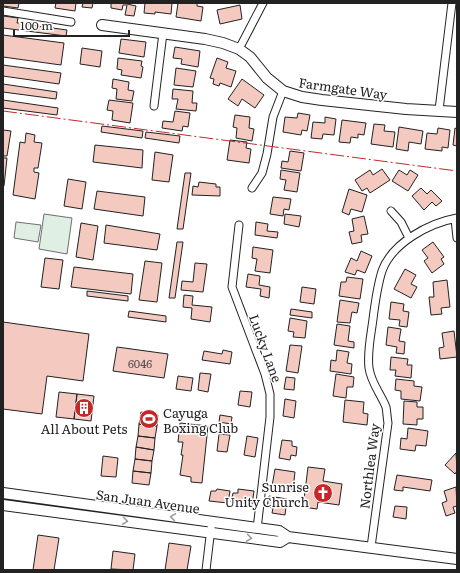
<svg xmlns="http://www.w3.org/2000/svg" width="460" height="573" font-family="Literata,serif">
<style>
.green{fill:#e0efe3;stroke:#6f6f6f}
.building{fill:#f3c9c0;stroke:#222}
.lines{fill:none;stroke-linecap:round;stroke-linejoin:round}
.street-casing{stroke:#222;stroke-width:9}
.secondary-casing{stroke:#222;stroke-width:12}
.street{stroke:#fff;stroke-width:7}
.secondary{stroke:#fff;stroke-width:10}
.power{stroke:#c62828;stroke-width:1;stroke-dasharray:14 3 2 3;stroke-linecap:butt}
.oneway{stroke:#9c9c9c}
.labels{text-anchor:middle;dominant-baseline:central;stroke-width:3;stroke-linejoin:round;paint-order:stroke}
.number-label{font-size:11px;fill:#564c4a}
.street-label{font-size:13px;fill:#222;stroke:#fff}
.poi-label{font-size:13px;fill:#222;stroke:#fff;text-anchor:start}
</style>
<rect width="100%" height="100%" fill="#fff"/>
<path class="green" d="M44 214 72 218 67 254 39 249Z
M16 222 41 225 38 242 14 238Z"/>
<path class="building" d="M3 3H19L18 8 3 6Z
M56 3H76L75 11 55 8Z
M83 3H93L92 8 82 7Z
M111 3H128L127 4 136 6 134 16 125 15 127 5H123L122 10 111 8Z
M145 3H172L171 14 155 12V14L144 13Z
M178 3H197V6L203 7 201 21 176 17Z
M240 5 242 19 220 24 217 10Z
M3 16 18 18 17 23 67 30 66 36 3 28Z
M3 35 64 43 61 65 3 57Z
M121 39 146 42 144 57 119 53Z
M175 47 200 51 198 67 181 64 182 59 173 58Z
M82 48 102 51 100 67 80 64Z
M118 58 142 61 141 66 143 67 141 78 121 75 122 70 117 69Z
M217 58 228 62 226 68 236 71 231 87 220 83 219 86 213 84 214 79 210 78Z
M3 65 61 73 59 84 3 76Z
M176 68 196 71 193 87 174 85Z
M113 79 129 82 128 90 134 91 132 101 116 99 117 89 112 88Z
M242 79 264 95 255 108 242 99 238 106 228 99Z
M3 84 57 92 56 99 3 92Z
M173 89 193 91 192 103H197L196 111 176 109 178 99H172Z
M3 100 58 108 57 115 3 108Z
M109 100 133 103 130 123 112 120 113 111 107 110Z
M175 111 190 113 188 127 183 126 182 131 162 128 163 121 173 122Z
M298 113 310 115 307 131 302 130 301 135 283 132 285 117 297 118Z
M235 115 250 117 249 128 254 129 252 141 236 138 237 128 233 127Z
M325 117 336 119 334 135 323 134 322 139 311 138 313 122 325 123Z
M342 120 366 123 364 135 358 134V138L351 137 350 143 339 142Z
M374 124 385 125 384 131 395 132 393 147 371 144Z
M102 126 143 131 142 138 101 132Z
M399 127 423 131 421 144 409 142 408 151 396 149Z
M438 128 450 130 448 148 442 147V151L425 149 427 133 437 134Z
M455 128 457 129V146L453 145Z
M3 130 11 131 7 156H3Z
M146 132 180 136 179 143 145 138Z
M26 133 35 135 34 142 42 143 38 168H34V172L39 173 35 199 13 195 20 142 25 143Z
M230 140 247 142 246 148 251 149 249 163 227 160Z
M95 145 143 150 142 168 93 162Z
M290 151 304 153 301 171 281 168 282 161 288 162Z
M155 152 173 155 169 182 152 180Z
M3 158H7L4 186H3Z
M382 169 390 180 370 193 367 188 362 191 355 180 370 170 373 175Z
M281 170 300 173 297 192 284 190 286 180 280 179Z
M399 170 407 175 410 170 418 175 408 191 392 181Z
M185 173H191L183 229H177Z
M68 179 86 182 82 209 64 206Z
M199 182 216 184V187H220V196L192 195 193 186 198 187Z
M421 188 427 194 431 190 442 201 436 206 432 202 424 210 412 196Z
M349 189 367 195 362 212 351 209 349 215 342 212Z
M97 191 145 197 143 216 94 209Z
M273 197 291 199 289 210 284 209 283 216 270 214Z
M285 214 301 216 299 227 284 224Z
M364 216 368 234 361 235 362 242 352 244 349 232 354 231 352 219Z
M256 222 268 224 267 231 278 232 277 238 255 235Z
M81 223 98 226 93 260 76 257Z
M106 225 160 234 157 250 104 243Z
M177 242H183L175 298H169Z
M433 242 444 257 441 259 444 264 432 273 424 261 428 258 422 250Z
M253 247 273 250 270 273 255 271 257 259 252 258Z
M361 251 372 256 365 273 357 270 355 275 345 272 351 258 357 261Z
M45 258 63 260 59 289 41 287Z
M145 261 162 263 157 302 139 300Z
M195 263 207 264 203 292 181 290 182 281 193 282Z
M74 267 133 274 131 294 71 287Z
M405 269 416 275 411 284 417 287 411 298 394 289Z
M248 274 260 276 259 285 270 287 269 298 260 296 261 289 246 287Z
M347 277 363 279 360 299 339 296 341 282H346Z
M447 280 450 307 441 308 442 314 431 315 429 297H434L433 282Z
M302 287 316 289 314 304 300 302Z
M87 291 128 296V301L87 296Z
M184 295 193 296 192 305 212 307 210 322 191 319 192 308 183 307Z
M340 300 359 303 357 313 352 312 350 323 337 322Z
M391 302 404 304 403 311 409 312 407 327 399 326 400 320 389 319Z
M291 309 312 312V318L290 315Z
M129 311 166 316V322L128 317Z
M290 318 307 321 305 338 293 337 294 332 288 331Z
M3 322 89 334 83 381 47 376 42 414 3 409Z
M337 324 350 326 348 341 354 342V348L334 345Z
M388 327 401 329 399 341 405 342 404 354 396 353 397 347 386 345Z
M454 331 457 357 440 359 439 348 444 347 442 333Z
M290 345 302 346 298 373 286 371Z
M117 347 168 354 164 378 113 371Z
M223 350 232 352 230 364 202 360 204 351 222 354Z
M337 350 349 352 347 363 352 364 351 374 330 371 331 360 336 361Z
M391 357 408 359 407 365H412L411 378 395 376 396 370H390Z
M200 373 211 374 208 392 198 390Z
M336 374 354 377 353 387H347L346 398 333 396Z
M178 376 193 378 191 391 176 389Z
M286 377 295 378 294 390 284 389Z
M396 379 414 381V386L422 387 420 401 401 399V391L395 390Z
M240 391 252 392 250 407 238 405Z
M59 392 77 394 74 419 56 417Z
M77 394 94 396 91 421 74 419Z
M285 399 296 401 294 418 283 416Z
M345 400 364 402 363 413 368 414 367 425 343 422Z
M404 401 417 402V407H423V419H417V425L403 424Z
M141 412 158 415 157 426 139 424Z
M220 415 232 417 231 424 219 422Z
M180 423 208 426 202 483 191 482V477L180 475 183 455H181L183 442H178Z
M139 424 157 426 155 438 138 436Z
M408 428 428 431 426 446 416 445 415 451 400 449 401 438 407 439Z
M219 434 230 435 227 452 217 451Z
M138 436 155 438 154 450 136 447Z
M247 436 258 438 255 457 244 455Z
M282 440 292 441V446L297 447 296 456 291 455 290 460 279 458Z
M136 447 154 450 152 461 135 459Z
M456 453 457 471 455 474 445 465Z
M103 456 118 458 116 477 101 476Z
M135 459 152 461 151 473 133 471Z
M308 467 325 469 323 481 342 484 339 505 318 502 317 509 303 507Z
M275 469 295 472 293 489 272 486Z
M133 471 151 473 149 485 132 483Z
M397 475 432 480 430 491 403 487V491L394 490Z
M456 487 457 506 453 507 455 513 446 516 442 503 447 501 444 491Z
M217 489 230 491 228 503 209 501 211 491H216Z
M238 489 254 491 252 505 231 502 233 493H238Z
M269 496 287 499 285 515 272 513 273 508 267 507Z
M395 506 407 507 406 519 393 517Z
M38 535 59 538 54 570H33Z
M169 543 191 546 187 570H165Z
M113 551 135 554 133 570 111 569Z"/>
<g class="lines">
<g class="street-casing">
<path id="street" d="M3 11 71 22
M239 49 263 3
M154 106 163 33
M439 110 452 3
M252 188 262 173 267 154 273 117 283 91
M391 211 401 222 409 238
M455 219 457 238
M239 225 232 287 265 374 270 394V417L257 529
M371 547 388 423C387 418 387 412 386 407 381 394 371 383 369 368 367 352 371 335 373 319 375 303 377 287 382 271 392 243 429 223 457 218
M206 570 211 528"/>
</g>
<g class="secondary-casing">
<path id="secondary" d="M102 25 205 39 223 43 239 49 250 57 267 78 283 91 302 97 322 100 406 109 457 112
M3 493 279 531 288 537 457 559
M3 505 280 542 288 537"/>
</g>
<use href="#street" class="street"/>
<use href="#secondary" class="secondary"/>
<path class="power" d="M3 111 457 171"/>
</g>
<defs><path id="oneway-chevron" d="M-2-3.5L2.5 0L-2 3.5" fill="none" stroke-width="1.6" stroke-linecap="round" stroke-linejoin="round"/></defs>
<g class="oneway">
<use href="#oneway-chevron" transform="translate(173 517) rotate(-172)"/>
<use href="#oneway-chevron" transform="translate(125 521) rotate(8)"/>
<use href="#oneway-chevron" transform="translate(249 538) rotate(8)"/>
</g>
<defs>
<g id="building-disc" transform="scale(1)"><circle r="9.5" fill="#c62828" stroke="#fff"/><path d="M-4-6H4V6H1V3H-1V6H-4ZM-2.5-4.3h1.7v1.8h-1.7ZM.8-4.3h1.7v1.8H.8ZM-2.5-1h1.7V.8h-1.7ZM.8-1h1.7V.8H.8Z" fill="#fff"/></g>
<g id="stadium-disc" transform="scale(1)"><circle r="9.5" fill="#c62828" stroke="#fff"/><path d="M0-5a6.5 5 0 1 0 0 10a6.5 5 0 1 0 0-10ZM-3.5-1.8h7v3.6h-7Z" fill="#fff"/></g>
<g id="church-disc" transform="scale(1)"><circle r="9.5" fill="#c62828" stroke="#fff"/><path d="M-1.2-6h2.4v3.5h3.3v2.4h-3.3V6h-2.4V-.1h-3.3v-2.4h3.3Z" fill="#fff"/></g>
</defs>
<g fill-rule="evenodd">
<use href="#building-disc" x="84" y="408"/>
<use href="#stadium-disc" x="149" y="419"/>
<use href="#church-disc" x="323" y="493"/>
</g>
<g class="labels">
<g class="number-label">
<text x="140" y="363">6046</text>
</g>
<g class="street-label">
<text transform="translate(343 88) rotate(8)">Farmgate Way</text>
<text transform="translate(266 348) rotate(70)">Lucky Lane</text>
<text transform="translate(369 466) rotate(-83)">Northlea Way</text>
<text transform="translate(148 501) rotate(8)">San Juan Avenue</text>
</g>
<g class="poi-label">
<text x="163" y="412">Cayuga<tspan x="163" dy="15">Boxing Club</tspan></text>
<text x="84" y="428" text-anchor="middle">All About Pets</text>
<text x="309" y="486" text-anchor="end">Sunrise<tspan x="309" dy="15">Unity Church</tspan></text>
</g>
</g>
<rect width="460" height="573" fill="none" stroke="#222222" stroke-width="8"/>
<path d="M14 30v6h115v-6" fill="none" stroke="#222222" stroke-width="2"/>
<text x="20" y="30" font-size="12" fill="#222222" stroke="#ffffff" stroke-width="3" paint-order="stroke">100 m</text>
</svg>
